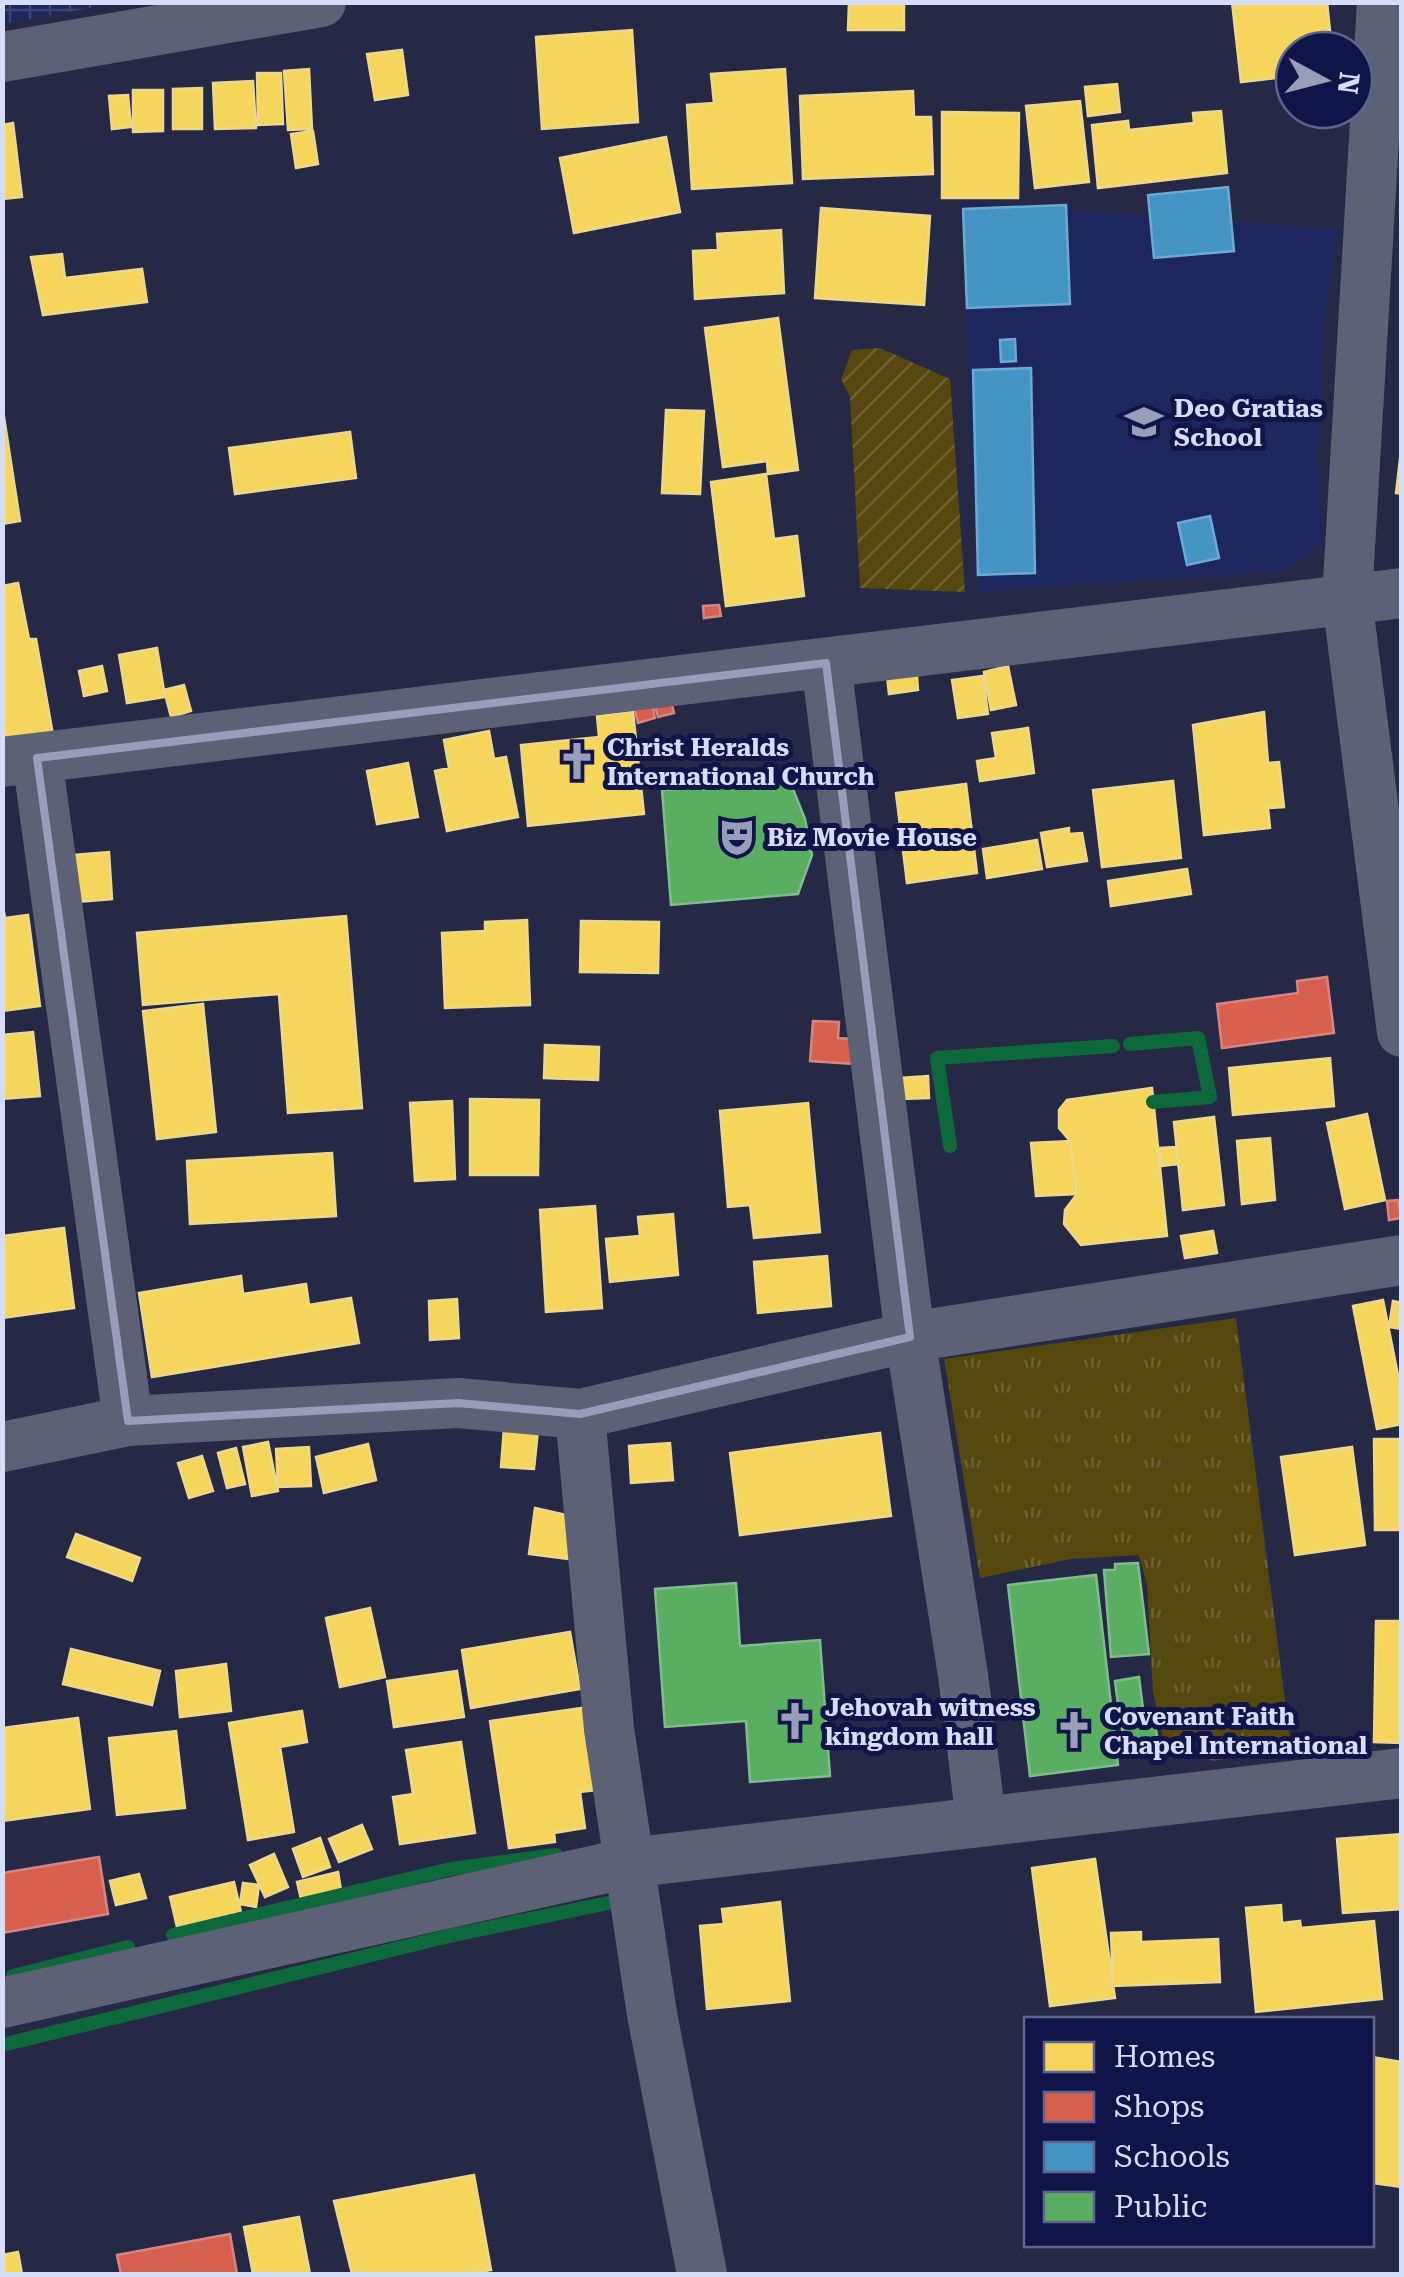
<svg xmlns="http://www.w3.org/2000/svg" width="1404" height="2277" font-family="'Roboto Serif',serif">
<style>
.built{fill:#1e265e}
.industrial{fill:url(#industrial-grid)}
.grass{fill:url(#grass-tufts)}
.garden{fill:url(#garden-furrows)}
.homes{fill:#f6d55c;stroke:#ecd78b;stroke-width:2.5}
.shops{fill:#d6604d;stroke:#d68681;stroke-width:2.5}
.schools{fill:#4393c3;stroke:#6fa9d3;stroke-width:2.5}
.public{fill:#5aae61;stroke:#7fbc8f;stroke-width:2.5}
.lines{fill:none;stroke-linecap:round;stroke-linejoin:round}
.stream{stroke:#0d693b;stroke-width:14}
.street{stroke:#5c6176;stroke-width:50}
.marked{fill:none;stroke:#989eba;stroke-width:8;stroke-linejoin:round}
.labels{text-anchor:middle;dominant-baseline:central;stroke-width:10;stroke-linejoin:round;paint-order:stroke}
.poi-label{font-size:25px;font-weight:bold;fill:#d5ddf9;stroke:#101449;text-anchor:start}
</style>
<defs>
<pattern id="industrial-grid" width="8" height="8" patternUnits="userSpaceOnUse" patternTransform="scale(2.5)"><rect width="8" height="8" fill="#1e265e"/><path d="M0 4h8M4 0v8" fill="none" stroke="#3e4576"/></pattern>
<pattern id="grass-tufts" width="24" height="20" patternUnits="userSpaceOnUse" patternTransform="scale(2.5)"><rect width="24" height="20" fill="#56470f"/><path d="M3 7l-1-3M5 7V3M7 7l1-3M15 17l-1-3M17 17v-4M19 17l1-3" fill="none" stroke="#6d6133"/></pattern>
<pattern id="garden-furrows" width="10" height="10" patternUnits="userSpaceOnUse" patternTransform="scale(2.5)"><rect width="10" height="10" fill="#56470f"/><path d="M-1 1l2-2M0 10L10 0M9 11l2-2" fill="none" stroke="#6d6133"/></pattern>
</defs>
<rect width="100%" height="100%" fill="#262946"/>
<path class="built" d="M961 202 1338 229 1323 333 1318 453 1322 545 1281 572 978 592Z"/>
<path class="industrial" d="M3 2H116V3L3 24Z"/>
<path class="grass" d="M1236 1318 1291 1747 1214 1761 1165 1747 1153 1691 1147 1585 1139 1555 1071 1559 980 1578 944 1359Z"/>
<path class="garden" d="M880 348 950 379 965 592 860 588 850 397 841 379 852 350Z"/>
<path class="homes" d="M849 2H904V30H848Z
M1232 2H1327L1332 50H1294V76L1241 82Z
M632 30 638 122 542 129 536 37Z
M402 50 408 95 375 100 367 54Z
M309 69 312 129 288 130 284 71Z
M785 69 792 183 692 189 687 105 714 103 711 74Z
M257 73H281L283 124 258 125Z
M253 81 256 128 215 129 213 83Z
M1117 84 1120 112 1088 116 1085 87Z
M202 88V129H173V89Z
M133 90H163V131L133 132Z
M913 91 914 117H931L933 174 803 179 800 96Z
M128 95 131 127 112 129 109 96Z
M1080 101 1089 182 1035 188 1026 106Z
M1221 111 1227 173 1098 188 1092 125 1128 121 1129 130 1194 123 1193 113Z
M942 112 1019 113 1018 198H942Z
M13 123 22 197 2 199V125Z
M313 131 318 164 296 168 291 134Z
M666 137 680 212 574 233 560 158Z
M821 208 930 216 924 305 815 298Z
M781 230 784 293 695 299 693 251 718 250 717 234Z
M62 254 65 278 142 269 147 302 43 315 31 257Z
M778 318 798 470 768 474 767 461 723 467 705 328Z
M2 404 20 521 2 524Z
M666 410 704 411 700 494 662 493Z
M350 432 356 478 235 494 229 448Z
M1402 442V494L1396 493Z
M766 474 774 539 797 536 804 596 726 606 711 482Z
M18 583 29 639H36L53 735 2 742V586Z
M157 648 165 697 127 703 119 655Z
M916 663 918 690 889 694 886 667Z
M102 666 107 691 84 696 79 671Z
M1008 666 1016 705 991 710 984 672Z
M983 676 988 714 958 718 952 680Z
M184 685 191 711 171 717 164 690Z
M633 712 644 814 528 826 521 745 599 737 597 716Z
M1264 712 1268 763 1279 762 1284 807 1268 808 1270 828 1204 835 1193 725Z
M1028 728 1034 773 980 781 977 761 996 758 992 733Z
M489 731 494 759 506 757 518 817 447 831 435 771 449 768 444 740Z
M408 763 418 817 377 824 367 771Z
M1173 781 1181 858 1102 867 1093 790Z
M966 784 977 873 907 883 896 793Z
M1069 828V834L1082 833 1087 861 1047 867 1041 833Z
M1037 840 1042 869 987 878 983 849Z
M109 852 112 899 78 902 74 855Z
M1187 869 1191 894 1111 906 1108 881Z
M2 900 5 918 28 915 40 1006 2 1011Z
M346 916 362 1108 288 1113 279 994 143 1005 137 933Z
M527 920 530 1005 445 1008 442 933 485 931V922Z
M581 921 659 922 658 973 580 972Z
M203 1004 216 1132 157 1139 143 1011Z
M33 1032 40 1096 2 1099V1035Z
M545 1045 599 1047 598 1080 544 1078Z
M1330 1058 1334 1106 1233 1115 1229 1068Z
M928 1076 929 1098 901 1099 900 1078Z
M1152 1088 1167 1236 1081 1245 1064 1224 1065 1210 1077 1194 1070 1141 1059 1128V1110L1067 1100Z
M470 1099 539 1100 538 1175H470Z
M452 1101 455 1179 415 1181 410 1103Z
M808 1103 820 1232 754 1238 750 1205 728 1207 720 1111Z
M1367 1114 1385 1200 1345 1209 1327 1123Z
M1214 1117 1224 1205 1183 1210 1174 1122Z
M1270 1138 1275 1200 1242 1204 1237 1141Z
M1070 1141 1077 1194 1036 1196 1031 1143Z
M1176 1147 1178 1164 1161 1166 1159 1148Z
M332 1153 336 1216 190 1224 187 1161Z
M595 1206 602 1308 546 1312 540 1210Z
M673 1214 678 1275 610 1282 606 1239 640 1236 638 1217Z
M64 1228 74 1308 2 1318V1236Z
M1213 1231 1217 1253 1185 1258 1181 1236Z
M827 1256 831 1306 758 1313 754 1262Z
M241 1276 243 1294 306 1284 309 1305 351 1298 359 1343 152 1377 139 1293Z
M457 1299 459 1338 430 1340 429 1301Z
M1383 1300 1402 1395V1424L1377 1429 1353 1306Z
M1393 1301 1402 1303V1329L1389 1327Z
M504 1428 538 1430 534 1469 501 1467Z
M880 1433 891 1516 740 1535 730 1453Z
M1374 1439H1402V1530H1375Z
M268 1442 278 1491 252 1496 243 1447Z
M670 1443 673 1480 631 1483 629 1446Z
M368 1444 376 1480 324 1493 316 1457Z
M309 1447 311 1486 278 1487 276 1449Z
M1352 1447 1365 1545 1295 1555 1281 1457Z
M236 1448 245 1484 227 1488 218 1453Z
M202 1456 213 1491 189 1498 178 1463Z
M535 1508 575 1517 569 1559 529 1554Z
M76 1534 140 1558 132 1581 67 1557Z
M370 1608 385 1677 340 1687 326 1618Z
M1376 1621H1402V1743L1374 1742Z
M570 1632 580 1689 471 1708 462 1650Z
M71 1649 160 1671 152 1705 63 1684Z
M226 1664 231 1711 180 1717 176 1671Z
M457 1671 464 1717 394 1727 387 1681Z
M589 1707 597 1790 580 1792 585 1828 554 1833 555 1842 509 1848 490 1721Z
M302 1711 307 1742 280 1747 294 1832 248 1840 229 1723Z
M78 1718 90 1809 2 1821V1728Z
M176 1731 185 1808 117 1815 109 1738Z
M461 1742 475 1833 400 1844 393 1797 413 1794 406 1750Z
M362 1825 372 1849 339 1862 329 1839Z
M1402 1834V1909L1343 1913 1337 1839Z
M320 1838 330 1867 303 1877 293 1849Z
M274 1854 288 1887 265 1897 250 1865Z
M1095 1859 1115 1998 1050 2006 1032 1868Z
M338 1872 341 1890 301 1899 297 1882Z
M139 1874 146 1898 116 1905 110 1881Z
M234 1882 241 1912 177 1927 170 1897Z
M243 1883 259 1885 256 1907 240 1904Z
M780 1902 790 2001 707 2009 700 1926 724 1924 722 1909Z
M1281 1905 1282 1923 1300 1921 1301 1928 1374 1921 1382 1999 1256 2012 1246 1908Z
M1141 1932V1942L1218 1939 1220 1982 1113 1986 1111 1933Z
M1372 2057 1402 2062V2187L1372 2183Z
M474 2175 491 2270 467 2274H352L334 2201Z
M299 2217 310 2274H253L244 2227Z
M18 2252 22 2274H2V2255Z"/>
<path class="shops" d="M719 605 721 616 704 618 703 606Z
M670 696 674 713 658 717 653 699Z
M651 700 655 718 638 723 633 704Z
M1327 977 1334 1033 1222 1048 1217 1004 1298 993 1297 981Z
M813 1021 839 1022 838 1038 855 1039 853 1064 810 1061Z
M1398 1200 1401 1218 1389 1220 1387 1201Z
M99 1857 108 1914 2 1933V1873Z
M230 2234 237 2274H121L117 2255Z"/>
<path class="schools" d="M1228 187 1234 251 1154 258 1148 195Z
M1066 205 1070 304 967 308 963 209Z
M1015 339 1016 361 1001 362 1000 340Z
M1031 368 1035 573 978 575 973 370Z
M1210 516 1219 558 1187 565 1178 523Z"/>
<path class="public" d="M789 779 805 819 812 855 798 894 671 905 662 790Z
M1138 1563 1149 1654 1111 1657 1104 1570H1115V1564Z
M1096 1575 1118 1765 1030 1776 1008 1585Z
M736 1583 740 1646 820 1640 830 1776 750 1782 746 1721 665 1727 655 1589Z
M1139 1677 1143 1709 1119 1712 1115 1681Z
M1154 1717 1159 1749 1125 1753 1121 1722Z"/>
<g class="lines">
<path class="stream" d="M1130 1044 1198 1038 1210 1097 1153 1102
M950 1146 937 1058 1113 1046
M173 1935 451 1869 556 1855
M13 1976 128 1947
M2 2045 449 1936 613 1902"/>
<path class="street" d="M1382 2 1347 599 1402 1032
M2 57 321 2
M826 663 910 1337 963 1675 980 1812 989 1821
M37 758 128 1421
M2 762 1402 593
M580 1414 609 1729 652 2014 702 2274
M2 1447 128 1421 458 1403 580 1414 910 1337 1402 1260
M2 2003 628 1863 1402 1773"/>
</g>
<path class="marked" d="M826 663 910 1337 580 1414 458 1403 128 1421 37 758Z"/>
<defs>
<g id="school-bare" transform="scale(3)"><path d="M0-5L7-2L0 1L-7-2ZM-4 1L0 2.5L4 1V4Q0 6-4 4Z" fill="#989eba" stroke="#101449" stroke-width="2.5" paint-order="stroke"/></g>
<g id="church-bare" transform="scale(3)"><path d="M-1.2-6h2.4v3.5h3.3v2.4h-3.3V6h-2.4V-.1h-3.3v-2.4h3.3Z" fill="#989eba" stroke="#101449" stroke-width="2.5" paint-order="stroke"/></g>
<g id="theatre-bare" transform="scale(3)"><path d="M-5-5.5Q0-4 5-5.5V0Q5 5 0 6Q-5 5-5 0ZM-3.3-2.5H-1v1.5H-3.3ZM1-2.5H3.3v1.5H1ZM-2.8 1Q0 5.5 2.8 1Z" fill="#989eba" stroke="#101449" stroke-width="2.5" paint-order="stroke"/></g>
</defs>
<g fill-rule="evenodd">
<use href="#school-bare" x="1144" y="422"/>
<use href="#church-bare" x="577" y="761"/>
<use href="#theatre-bare" x="737" y="837"/>
<use href="#church-bare" x="795" y="1721"/>
<use href="#church-bare" x="1074" y="1730"/>
</g>
<g class="labels">
<g class="poi-label">
<text x="1174" y="408">Deo Gratias<tspan x="1174" dy="29">School</tspan></text>
<text x="607" y="747">Christ Heralds<tspan x="607" dy="29">International Church</tspan></text>
<text x="767" y="837">Biz Movie House</text>
<text x="825" y="1707">Jehovah witness<tspan x="825" dy="29">kingdom hall</tspan></text>
<text x="1104" y="1716">Covenant Faith<tspan x="1104" dy="29">Chapel International</tspan></text>
</g>
</g>
<rect width="1404" height="2277" fill="none" stroke="#d5ddf9" stroke-width="10"/>
<rect x="1024" y="2017" width="350" height="230" fill="#101449" stroke="#5f648f" stroke-width="2.5"/>
<rect x="1044" y="2042" width="50" height="30" fill="#f6d55c" stroke="#5f648f" stroke-width="2.5"/>
<text x="1114" y="2067" font-size="30" fill="#d5ddf9">Homes</text>
<rect x="1044" y="2092" width="50" height="30" fill="#d6604d" stroke="#5f648f" stroke-width="2.5"/>
<text x="1114" y="2117" font-size="30" fill="#d5ddf9">Shops</text>
<rect x="1044" y="2142" width="50" height="30" fill="#4393c3" stroke="#5f648f" stroke-width="2.5"/>
<text x="1114" y="2167" font-size="30" fill="#d5ddf9">Schools</text>
<rect x="1044" y="2192" width="50" height="30" fill="#5aae61" stroke="#5f648f" stroke-width="2.5"/>
<text x="1114" y="2217" font-size="30" fill="#d5ddf9">Public</text>
<g transform="translate(1324 80) rotate(97)"><circle r="48" fill="#101449" stroke="#5f648f" stroke-width="2.5"/>
<path d="M0-8L18 38L0 25L-18 38Z" fill="#989eba"/>
<text y="-15" font-size="28" font-weight="bold" text-anchor="middle" fill="#d5ddf9">N</text>
</g>
</svg>
